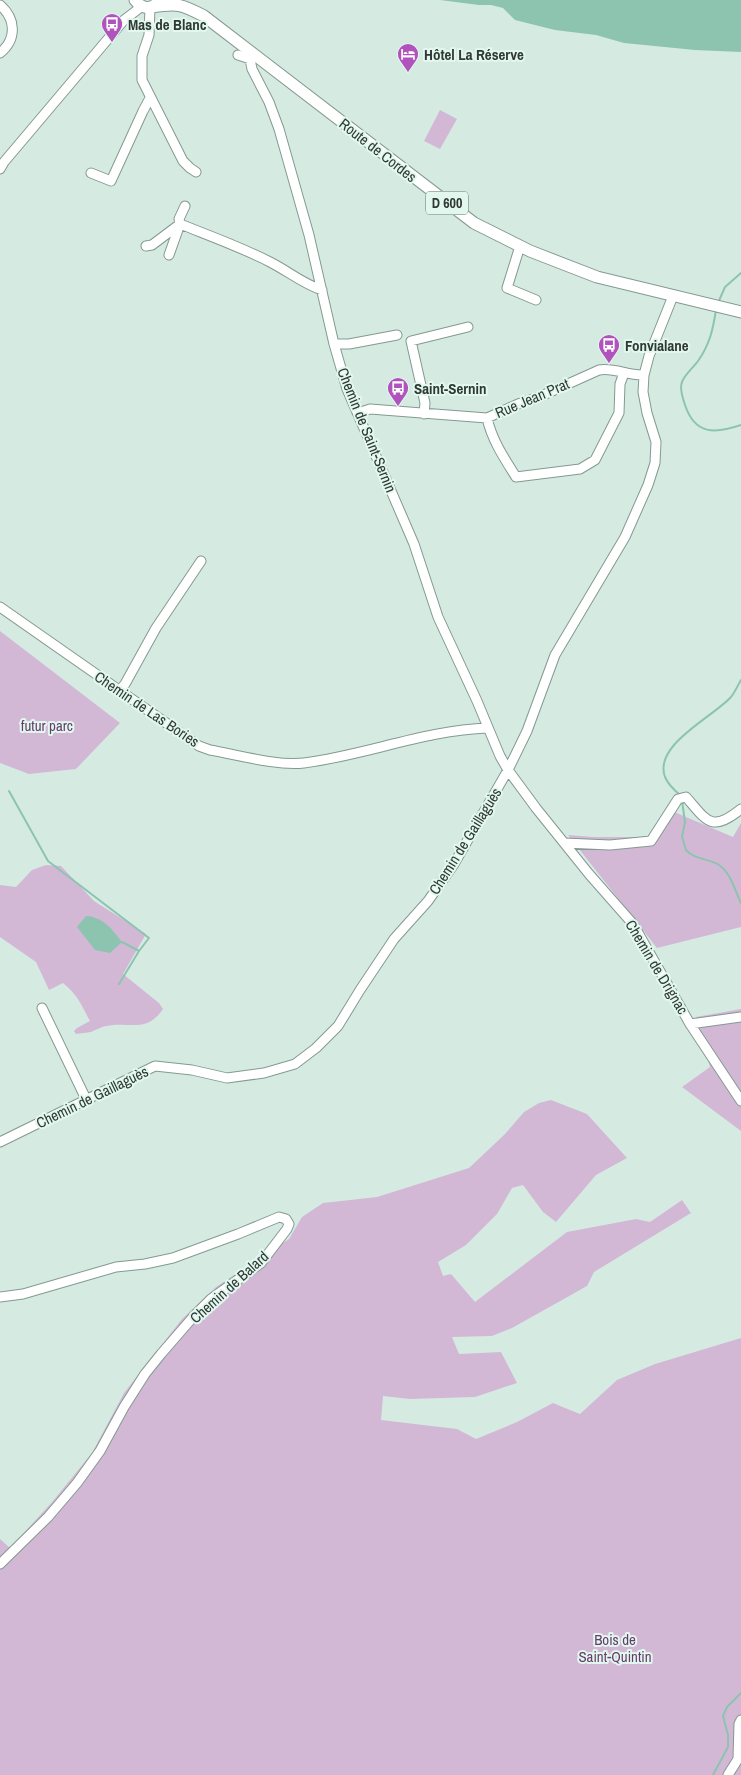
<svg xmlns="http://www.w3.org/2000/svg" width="741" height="1775" font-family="'Archivo Narrow',sans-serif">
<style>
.green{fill:#d3b8d6}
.water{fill:#8cc4b0}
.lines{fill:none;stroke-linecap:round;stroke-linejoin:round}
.stream{stroke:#8cc4b0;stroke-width:2}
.minor-casing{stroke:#849991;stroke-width:11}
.major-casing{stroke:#849991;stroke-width:13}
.minor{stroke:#fff;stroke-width:9}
.major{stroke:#fff;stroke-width:11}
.labels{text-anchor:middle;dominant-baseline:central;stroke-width:4;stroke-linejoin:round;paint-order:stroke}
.shield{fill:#e2f8ef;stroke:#65726e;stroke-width:1}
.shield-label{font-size:14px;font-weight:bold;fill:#303936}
.poi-label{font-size:15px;font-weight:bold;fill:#303936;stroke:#e2f8ef;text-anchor:start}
.street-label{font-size:15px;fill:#303936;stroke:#e2f8ef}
.park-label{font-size:15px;fill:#673b6c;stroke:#e2f8ef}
</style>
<rect width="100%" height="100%" fill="#d5ebe2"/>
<path class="green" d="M440 110 457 119 440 149 424 141Z
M0 631 120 723 76 769 29 774 0 763Z
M672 811 733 837 741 823V927L657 948 568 835 593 837H653Z
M46 865 61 866 94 901 146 934 123 974 159 1003 163 1009C146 1034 130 1021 106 1026 101 1027 96 1030 91 1032 87 1033 81 1033 76 1034L74 1031 77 1028 90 1021C81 1005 78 995 63 983L49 990 36 962 0 937V885L16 887 32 870Z
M741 1009V1131L682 1087 710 1067 696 1017Z
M551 1100 587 1114 627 1158 596 1175 556 1222 543 1212 523 1185 512 1188 497 1214 466 1245 438 1262 443 1276 451 1274 475 1302 567 1232 636 1219 650 1222 682 1200 691 1213 594 1272 587 1286 512 1328 492 1336 452 1337 459 1354 501 1352 517 1383 475 1397 410 1399 383 1396 381 1420 457 1429 476 1439 517 1422 553 1403 580 1414 617 1380 655 1364 741 1338V1775H0V1539L10 1548 53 1501 92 1453 124 1393 182 1319 216 1287 289 1239 302 1217 323 1203 377 1197 469 1168 505 1134 524 1112 539 1103Z"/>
<path class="water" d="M440 0H741V52L695 50 624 43 596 35 555 30 515 20 503 8 491 5H479Z
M86 916C103 917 112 929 122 942L110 953 95 950 77 927Z"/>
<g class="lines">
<path class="stream" d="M718 303 725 287 741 273
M716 310C713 329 710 344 698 361 693 368 685 374 682 382 679 389 683 398 685 405 695 435 715 434 741 425
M9 791 48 861 149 938 139 951
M680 795C674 790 668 784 665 777 653 745 713 717 731 697 735 692 738 685 741 680
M682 801 685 822 682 837 686 850C695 860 708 858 719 865 731 873 735 891 741 903
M119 984 139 951 122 942
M713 1775 728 1747V1735L723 1716 727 1707 741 1693"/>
<g class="minor-casing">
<path id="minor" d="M0 5C16 19 17 39 0 53
M150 7 149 35 142 56V80L183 161 190 168 196 172
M252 52 250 59 252 69 269 102 279 129 309 235 334 344 347 389 414 544 438 617 477 701 500 756 508 770 536 808 589 874 633 924 690 1024 741 1101
M238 55 250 59
M0 169 4 162 124 20 141 7
M91 173 111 181 143 111 150 98
M146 246 152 245 180 224 179 219 185 206
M520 246 507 288 536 300
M169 255 180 224C210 236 241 247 270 262 288 271 303 284 322 290
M334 344H349L397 335
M358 413 370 409 487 418 518 404 539 397 599 370C614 367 628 376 644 375
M424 414 425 403 411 341 468 327
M487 418C492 440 504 458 516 477L580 469 595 460 619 413 620 384 624 373
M0 607 199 746 210 750C239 755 276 766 304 763 366 755 426 730 488 728
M119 691 125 684 156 628 201 561
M564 843 610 845 651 841 678 799 686 797C707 821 711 833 741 809
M42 1008 86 1099
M690 1024 741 1017
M0 1142 155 1066 192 1070 227 1078 264 1073 295 1064 316 1048 338 1026 360 990 394 939 428 901 454 864 508 770 527 731 555 655 625 537 648 485 655 463 656 442 647 413 643 392 644 375 649 356 673 296
M0 1297 23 1294 116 1267 145 1264 173 1258 238 1234 279 1217 286 1219 289 1224 287 1229 261 1263 211 1299 194 1316 161 1354 145 1374 124 1407 100 1451 77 1483 48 1517 0 1564
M728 1775 738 1759 739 1724 741 1720"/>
</g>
<g class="major-casing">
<path id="major" d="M135 0C141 8 150 11 158 2
M152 7C178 3 181 4 204 16L474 223 530 251 597 277 741 312"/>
</g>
<use href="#minor" class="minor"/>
<use href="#major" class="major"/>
</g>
<defs>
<g id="bus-pin" transform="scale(1.125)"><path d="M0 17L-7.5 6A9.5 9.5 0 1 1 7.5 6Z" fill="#b053bd" stroke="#e2f8ef"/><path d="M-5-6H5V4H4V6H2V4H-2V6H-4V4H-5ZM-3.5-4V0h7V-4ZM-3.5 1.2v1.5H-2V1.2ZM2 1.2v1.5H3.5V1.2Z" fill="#fff"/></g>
<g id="hotel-pin" transform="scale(1.125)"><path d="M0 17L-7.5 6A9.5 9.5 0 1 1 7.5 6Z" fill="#b053bd" stroke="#e2f8ef"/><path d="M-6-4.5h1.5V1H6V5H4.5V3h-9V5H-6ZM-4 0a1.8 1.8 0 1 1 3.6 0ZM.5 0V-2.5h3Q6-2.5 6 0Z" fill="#fff"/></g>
</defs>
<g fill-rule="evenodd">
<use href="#bus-pin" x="112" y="24"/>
<use href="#hotel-pin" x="408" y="54"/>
<use href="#bus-pin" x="609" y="345"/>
<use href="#bus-pin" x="398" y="388"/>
</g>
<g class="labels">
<rect class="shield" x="426" y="191.5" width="42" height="23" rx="4"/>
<g class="shield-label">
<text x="447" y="203">D 600</text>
</g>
<g class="poi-label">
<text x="128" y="24">Mas de Blanc</text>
<text x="424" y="54">Hôtel La Réserve</text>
<text x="625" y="345">Fonvialane</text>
<text x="414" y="388">Saint-Sernin</text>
</g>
<g class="street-label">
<text transform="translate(378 150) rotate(38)">Route de Cordes</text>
<text transform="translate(532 398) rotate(-23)">Rue Jean Prat</text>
<text transform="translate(367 430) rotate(68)">Chemin de Saint-Sernin</text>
<text transform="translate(147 709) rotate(34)">Chemin de Las Bories</text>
<text transform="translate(465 841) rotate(-58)">Chemin de Gaillaguès</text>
<text transform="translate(657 967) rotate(59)">Chemin de Drignac</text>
<text transform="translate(92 1097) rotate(-26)">Chemin de Gaillaguès</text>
<text transform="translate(229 1287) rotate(-42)">Chemin de Balard</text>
</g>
<g class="park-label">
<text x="47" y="725">futur parc</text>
<text x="615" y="1639">Bois de<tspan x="615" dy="17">Saint-Quintin</tspan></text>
</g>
</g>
</svg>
